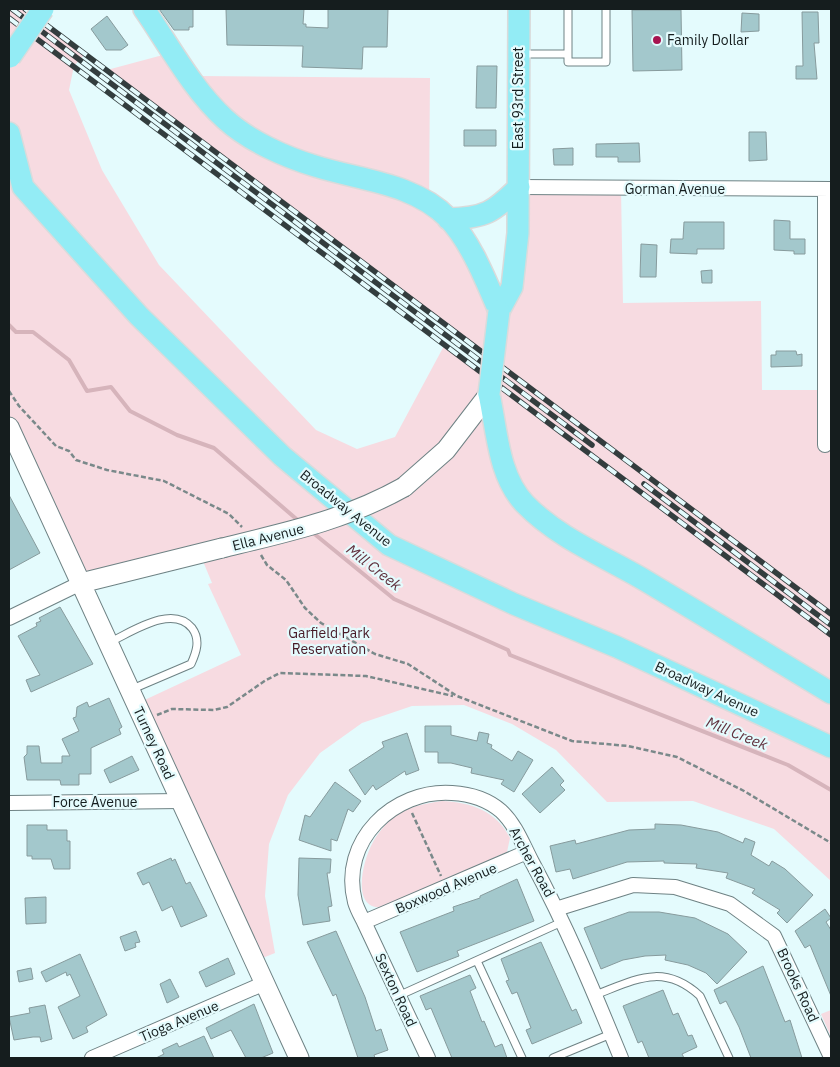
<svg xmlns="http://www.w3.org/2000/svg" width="840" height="1067" font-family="'IBM Plex Sans',sans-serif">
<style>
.green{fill:#f7dbe1}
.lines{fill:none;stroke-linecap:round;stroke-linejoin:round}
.stream{stroke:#d6b4bb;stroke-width:4}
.building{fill:#a3c8cc;stroke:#879b9d}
.service-casing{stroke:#6e8284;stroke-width:9}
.minor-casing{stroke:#6e8284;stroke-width:16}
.secondary-casing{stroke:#6e8284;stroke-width:21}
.primary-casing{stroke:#dadbdb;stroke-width:24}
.path{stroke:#7a898a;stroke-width:2.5;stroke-dasharray:5 2.5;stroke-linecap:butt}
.service{stroke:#fff;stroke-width:7}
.minor{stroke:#fff;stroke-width:14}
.secondary{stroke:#fff;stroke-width:19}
.primary{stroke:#93ecf5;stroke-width:21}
.rail-casing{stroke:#333d3e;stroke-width:5.5}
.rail{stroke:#e4fbfd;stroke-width:4;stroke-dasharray:11;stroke-linecap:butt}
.secondary-bridge-casing{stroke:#6e8284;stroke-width:21;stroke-linecap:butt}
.primary-bridge-casing{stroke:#dadbdb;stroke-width:24;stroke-linecap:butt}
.secondary-bridge{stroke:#fff;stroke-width:19}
.primary-bridge{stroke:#93ecf5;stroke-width:21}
.poi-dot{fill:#a71450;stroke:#e4fbfd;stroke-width:2}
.labels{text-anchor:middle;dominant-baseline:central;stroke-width:4.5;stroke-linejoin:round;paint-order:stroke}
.poi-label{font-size:14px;fill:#151d1e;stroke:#e4fbfd;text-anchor:start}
.street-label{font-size:14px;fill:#151d1e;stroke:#e4fbfd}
.park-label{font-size:14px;fill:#471a27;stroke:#e4fbfd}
.water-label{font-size:15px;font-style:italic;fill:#61313e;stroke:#e4fbfd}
</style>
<rect width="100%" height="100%" fill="#e4fbfd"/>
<path class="green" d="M9 9H43L37 18 85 54 74 66 69 90 102 170 159 265 316 430 357 449 395 437 445 344 491 379 494 361 107 70 174 52 200 76 430 78 429 203 499 310 519 187 621 189 623 303 761 301 762 390H831V881L774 829 693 801 607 802 556 750 512 724 464 705 412 706 362 723 320 753 288 795 269 844 265 896 275 953 255 961 136 704 241 655 208 584 212 583 200 554 81 583 9 427Z
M442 801C470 802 497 811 510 838L507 852 386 907C350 913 362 863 372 844 377 834 385 824 394 817 408 806 424 804 442 801Z
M831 1010V1037L821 1014Z"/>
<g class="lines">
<path class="stream" d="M9 325 16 332H33L69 360 87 391 111 387 130 411 177 435 214 448 301 523
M312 532 394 599 508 650 510 655 788 765 831 790"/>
</g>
<path class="building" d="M159 9H193V27H189V30H174Z
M226 9H304L303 24H306V27L328 28V9H388L387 47H363L362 69 302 67 303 46 227 45Z
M632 10H681L682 70 633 71Z
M802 12H818L819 43H814L817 79H796V66H803Z
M742 13 759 14V31L741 32Z
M107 16 128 45 121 50H106L91 29Z
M477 66H497L496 108H476Z
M464 130H496V146H464Z
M749 132H766L767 160 749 161Z
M639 143 640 162H618V157H596V144Z
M573 148V165H554L553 149Z
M774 220 790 221V239H805V254H794V251L774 250Z
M684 222H724V249H697V254L670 253 671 239H683Z
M641 244 657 245 656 277H640Z
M712 270V283H702L701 271Z
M776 351H796L797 355 802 354V366L771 367V355H776Z
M9 495 40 553 9 570Z
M60 607 93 664 31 692 26 680 40 675 18 636 37 626 36 623 41 621 39 618Z
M109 698 122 727 119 729 121 734 91 748V774H79V785H61L60 780H27L24 757 27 754V746H39L41 763H62V756H70L62 739 79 731 73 718 76 717 77 707 87 702 89 707Z
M425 726H451V735L477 741 479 732 489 734 487 743 492 745 491 748 512 761 518 751 533 760 514 792 501 784 504 780 471 773 472 768 451 763H438V752H425Z
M407 733 419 770 406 775 405 771 376 790 373 785 365 795 349 770 384 747 382 742Z
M132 756 139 770 110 783 104 770Z
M552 767 564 781 560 785 565 790 540 813 522 794Z
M335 782 361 801 353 812 348 809 337 841 331 839V851L299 840 305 815 310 817Z
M655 824 681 825 718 832 743 843 745 838 755 842 751 855 769 866 772 861 785 869 813 895 787 923 777 913 780 910 752 893 755 889 726 878 728 873 696 868 697 864 664 863V861L627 862 573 879 570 869 556 872 550 846 575 840 576 844 629 830 655 829Z
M27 825H47V830H67V841H70V869H54L51 859H32V856H27Z
M171 858 172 861 175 859 186 884 190 882 207 916 181 927 172 906 162 911 149 882 143 885 137 873Z
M299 858 331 859 330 873H327L332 906 328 907 330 921 303 925 298 895Z
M517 879 534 921 457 951 459 956 417 972 400 932 454 911 453 907 480 898V896Z
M46 897V923L26 924 25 898Z
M825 909 831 918 826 922 831 930V996L810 945 805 948 795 931Z
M629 912H659L695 918 728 934 747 952 717 984 706 973 688 965 665 960 666 955 645 956 623 960 601 969 584 928Z
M136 931 140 942 135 943 136 947 125 951 120 937Z
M336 931 365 997 376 1031 381 1029 388 1050 374 1055 375 1058H358L336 994 333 996 307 942Z
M541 942 572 1011 576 1009 582 1023 532 1044 526 1030 531 1028 517 992 512 994 506 981 509 980 501 959Z
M80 954 107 1015 86 1027 88 1032 73 1039 58 1007 80 996 70 974 67 976 66 972 46 982 41 972Z
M228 958 235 974 206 987 199 972Z
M763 966 785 1022 790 1020 802 1058H751L739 1027 726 1001 720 1004 714 990Z
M31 968 33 979 19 982 17 971Z
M470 975 476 988 470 991 482 1022 484 1021 495 1047 502 1044 507 1058H452L431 1008 426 1010 420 996Z
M170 979 179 997 167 1003 160 984Z
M663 990 673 1015 678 1013 688 1036 692 1035 697 1047 682 1054 684 1058H649L642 1041 638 1043 623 1006Z
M254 1004 273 1053 261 1058H246L231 1030 211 1039 206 1028Z
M45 1005 52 1039 41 1042 40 1037H33L14 1040 9 1017 30 1013 29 1008Z
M204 1036 214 1058H156L164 1054 162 1050 177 1043 179 1047Z"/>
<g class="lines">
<g class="service-casing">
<path id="service" d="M521 54H568V9
M568 54V62H606V9
M110 642C132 632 172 604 192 628 201 640 196 653 191 664L130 690
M477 961 522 1058
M595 995C635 980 663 962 700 996L729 1058
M398 996 562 922
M553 1058 611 1034"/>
</g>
<g class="minor-casing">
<path id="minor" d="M519 187 831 189
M825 189V445
M9 618 81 583
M9 803 181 801
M556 909 633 885 675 887 730 904 774 936 831 1057
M364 922 527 852
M92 1058 265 983
M428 1058 364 922C361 916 357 909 355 902 339 841 394 789 452 793 470 794 487 799 501 811 516 825 523 845 532 862 566 925 594 992 621 1058"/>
</g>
<g class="secondary-casing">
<path id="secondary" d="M9 427 299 1058
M404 487 446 450 489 394
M81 583 222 548"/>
</g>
<g class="primary-casing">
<path id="primary" d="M144 9C169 45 192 89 225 119 249 141 285 157 315 166 359 180 414 183 448 218 471 242 486 281 499 311
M9 133 23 187 139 316 282 456 389 545 514 604 617 647 831 747
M448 219C485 218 494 212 519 187
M499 311 512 287 518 233 519 9
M489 394C497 430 498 476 525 504 559 539 606 557 646 581 708 618 770 656 831 693"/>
</g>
<path class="path" d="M9 391 19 406 56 446 69 451 76 460 107 470 164 481 229 514 242 527
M261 555 267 565 286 580 305 608 321 623 375 654 408 664 457 696 572 741 628 746 677 757 744 791 831 843
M157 715 172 709 214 710 227 707 266 680 280 673 366 676 453 696
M412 813 441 876"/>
<use href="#service" class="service"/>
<use href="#minor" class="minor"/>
<use href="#secondary" class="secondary"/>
<use href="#primary" class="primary"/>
<g class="rail-casing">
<path id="rail" d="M12 9 592 445
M25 9 831 614
M9 18 831 635
M644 484 831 625"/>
</g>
<use href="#rail" class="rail"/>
<g class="secondary-bridge-casing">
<path id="secondary-bridge" d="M222 548C288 532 345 520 404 487"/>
</g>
<g class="primary-bridge-casing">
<path id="primary-bridge" d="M10 57 43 9
M489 394 499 311"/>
</g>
<use href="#secondary-bridge" class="secondary-bridge"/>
<use href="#primary-bridge" class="primary-bridge"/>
</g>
<circle class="poi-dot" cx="657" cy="40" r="5"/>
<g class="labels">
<g class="poi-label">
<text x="667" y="40">Family Dollar</text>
</g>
<g class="street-label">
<text transform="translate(518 98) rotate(-90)">East 93rd Street</text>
<text x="675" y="189">Gorman Avenue</text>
<text transform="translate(346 508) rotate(39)">Broadway Avenue</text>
<text transform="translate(268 537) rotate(-14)">Ella Avenue</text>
<text transform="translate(707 689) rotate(25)">Broadway Avenue</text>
<text transform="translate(154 743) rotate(65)">Turney Road</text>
<text x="95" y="802">Force Avenue</text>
<text transform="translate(532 862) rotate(61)">Archer Road</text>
<text transform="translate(446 888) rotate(-23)">Boxwood Avenue</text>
<text transform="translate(798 985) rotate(65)">Brooks Road</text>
<text transform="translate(396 990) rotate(65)">Sexton Road</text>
<text transform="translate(179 1021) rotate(-23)">Tioga Avenue</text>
</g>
<g class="park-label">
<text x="329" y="633">Garfield Park<tspan x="329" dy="16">Reservation</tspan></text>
</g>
<g class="water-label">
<text transform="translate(374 567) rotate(38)">Mill Creek</text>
<text transform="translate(737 733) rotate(22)">Mill Creek</text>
</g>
</g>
<rect width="840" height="1067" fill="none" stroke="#151d1e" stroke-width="20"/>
</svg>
